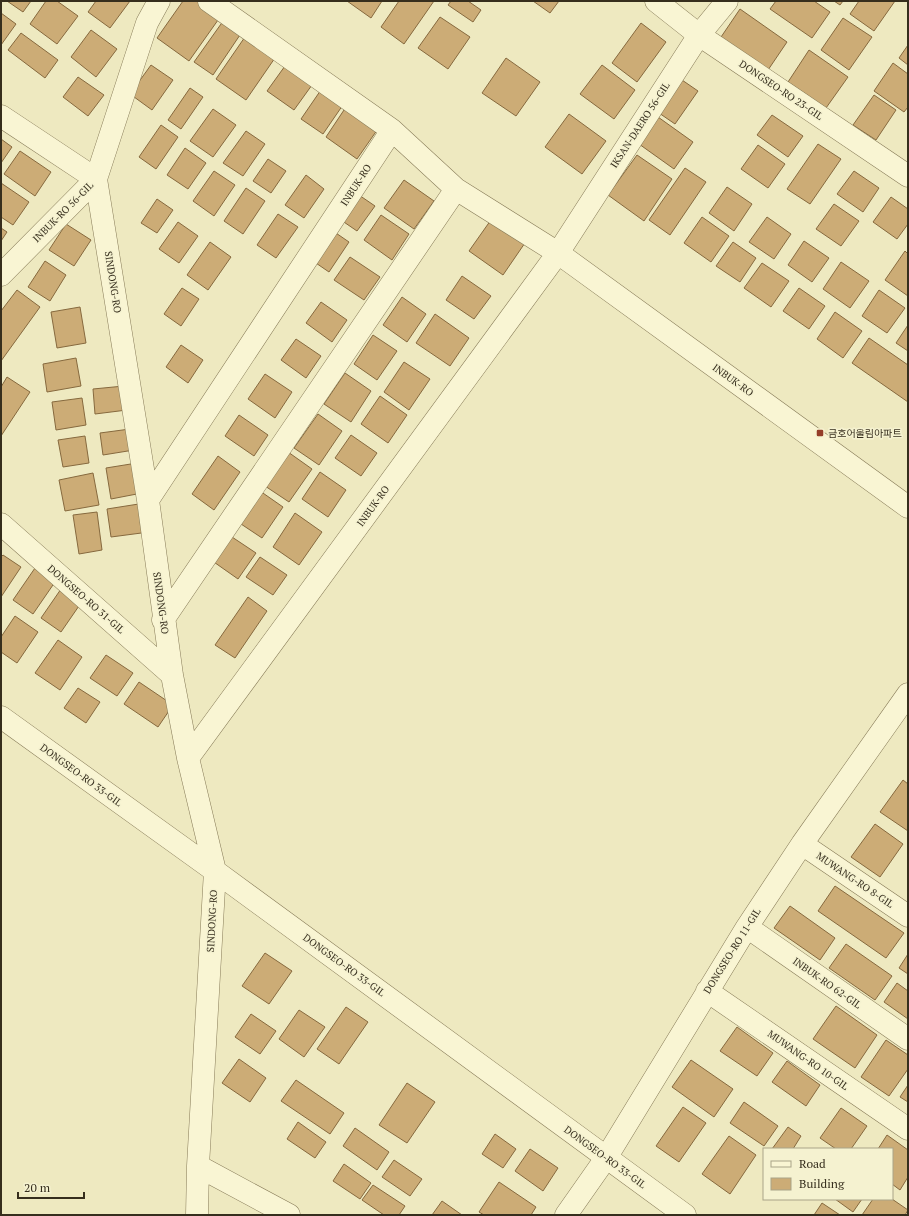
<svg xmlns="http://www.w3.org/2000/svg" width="909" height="1216" font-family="'PT Serif','Noto Sans KR',serif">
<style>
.building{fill:#ccac76;stroke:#86693e}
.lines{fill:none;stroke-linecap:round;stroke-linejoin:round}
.minor-casing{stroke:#877b58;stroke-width:23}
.minor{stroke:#f9f5d3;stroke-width:22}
.poi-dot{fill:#953e29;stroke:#f5f2d0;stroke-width:1.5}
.labels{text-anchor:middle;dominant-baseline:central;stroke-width:3;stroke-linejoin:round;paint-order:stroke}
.street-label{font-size:10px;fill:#362e1d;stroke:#f5f2d0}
.poi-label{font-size:10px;fill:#362e1d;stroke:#f5f2d0;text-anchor:start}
</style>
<rect width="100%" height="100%" fill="#eee9c0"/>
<path class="building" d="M7 1H31L23 12Z
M46 1H57L78 16 57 44 30 24Z
M96 1H130L110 28 88 12Z
M183 1H206L223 13 189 61 157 38Z
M347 1H382L371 18Z
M399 1H434L404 44 381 27Z
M451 1H468L481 10 473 22 448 5Z
M533 1H559L550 13Z
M776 1H814L830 12 812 38 770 9Z
M834 1H843L840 5Z
M859 1H895L874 31 850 14Z
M740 9 787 42 766 73 719 40Z
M1 13 16 24 1 45Z
M226 17 244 29 213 75 194 62Z
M440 17 470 37 448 69 418 48Z
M843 18 872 37 849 70 821 50Z
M641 23 666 42 637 82 612 63Z
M91 30 117 49 96 77 71 57Z
M21 33 58 60 45 78 8 50Z
M247 34 277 55 246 100 216 79Z
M908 45V65L899 58Z
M809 50 848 77 826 108 788 82Z
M506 58 540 82 516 116 482 93Z
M290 59 317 78 294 110 267 91Z
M893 63 908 74V107L904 112 874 91Z
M151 65 173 80 152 110 130 94Z
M602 65 635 90 614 119 580 94Z
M78 77 104 95 88 116 63 97Z
M682 80 698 91 675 124 659 113Z
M325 84 347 99 323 134 301 119Z
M190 88 203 97 181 129 168 120Z
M874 95 896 110 876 140 853 125Z
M350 101 382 123 357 159 326 137Z
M213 109 236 125 213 157 190 141Z
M569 114 606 141 582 174 545 147Z
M772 115 803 136 788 157 757 135Z
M658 117 693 142 674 169 639 144Z
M161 125 178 137 156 169 139 157Z
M246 131 265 144 243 176 223 163Z
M1 139 12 147 1 163Z
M818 144 841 159 810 204 787 189Z
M758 145 785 164 768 188 741 169Z
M185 148 206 163 188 189 167 175Z
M20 151 51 172 35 196 4 174Z
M637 155 672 179 644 221 608 195Z
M268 159 286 171 271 193 253 181Z
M685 168 706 182 670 235 649 220Z
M214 171 235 185 214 216 193 201Z
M854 171 879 188 863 212 837 194Z
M306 175 324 189 304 218 285 205Z
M404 180 434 201 414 229 384 208Z
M1 183 29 202 13 225 1 217Z
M727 187 752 204 734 231 709 213Z
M246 188 265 201 243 234 224 221Z
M356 193 375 206 357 231 338 218Z
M891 197 908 209V224L897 239 873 222Z
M157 199 173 210 157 233 141 223Z
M834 204 859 221 841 246 816 229Z
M278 214 298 227 276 258 257 245Z
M381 215 409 234 392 260 364 240Z
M493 217 527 240 503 275 469 251Z
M702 217 729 236 711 262 684 243Z
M767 217 791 234 774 259 749 242Z
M178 222 198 236 179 263 159 249Z
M66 224 91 240 74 266 49 250Z
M1 228 7 232 1 241Z
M333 231 349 242 329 272 313 261Z
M804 241 829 258 812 282 788 265Z
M210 242 231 257 208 290 187 275Z
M733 242 756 258 740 282 716 266Z
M905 251 908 254V296L885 280Z
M350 257 380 277 364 300 334 280Z
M45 261 66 275 50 301 28 287Z
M841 262 869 281 850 308 823 289Z
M762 263 789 281 771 307 744 288Z
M462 276 491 296 474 319 446 300Z
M182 288 199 299 181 326 164 314Z
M799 288 825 306 809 329 783 311Z
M17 290 40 307 1 361V311Z
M879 290 905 308 887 333 862 316Z
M402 297 426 314 407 342 383 325Z
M321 302 347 320 332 342 306 323Z
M80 307 86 343 57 348 51 312Z
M835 312 862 331 843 358 817 339Z
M435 314 469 338 450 366 416 343Z
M908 325V351L896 343Z
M373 335 397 351 377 380 354 364Z
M869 338 908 365V402L852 363Z
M296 339 321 356 306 378 281 360Z
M181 345 203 360 188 383 166 367Z
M76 358 81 386 47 392 43 364Z
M404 362 430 379 409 410 384 392Z
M345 373 371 391 351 422 324 404Z
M265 374 292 392 275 418 248 399Z
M7 377 30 392 1 436V387Z
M124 386 127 410 95 414 93 389Z
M380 396 407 415 388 443 361 424Z
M82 398 86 425 56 430 52 402Z
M318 414 342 431 319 465 294 448Z
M239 415 268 435 254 456 225 436Z
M130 429 134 450 103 455 100 433Z
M351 435 377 453 361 476 335 458Z
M85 436 89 463 63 467 58 440Z
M288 452 312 469 289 502 265 486Z
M218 456 240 472 214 510 192 494Z
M137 463 142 493 111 499 106 468Z
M320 472 346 490 328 517 302 499Z
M93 473 99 505 65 511 59 480Z
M260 491 283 507 262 538 238 522Z
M145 503 149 532 111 537 107 509Z
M97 512 102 550 79 554 73 515Z
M295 513 322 532 299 565 273 547Z
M229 535 256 553 238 579 211 560Z
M3 555 21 567 1 597V557Z
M260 557 287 575 273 595 246 577Z
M35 568 55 582 33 614 13 600Z
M61 589 81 603 61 632 41 618Z
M248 597 267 611 235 658 215 645Z
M15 616 38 632 17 663 1 652V637Z
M58 640 82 657 60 690 35 673Z
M106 655 133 673 117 696 90 678Z
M139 682 173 705 158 727 124 704Z
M78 688 100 702 86 723 64 708Z
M903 780 908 784V831L880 812Z
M875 824 903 844 880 877 851 857Z
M835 886 904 933 886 958 818 911Z
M790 906 835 938 820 960 774 928Z
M846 944 892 976 875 1000 829 968Z
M265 953 292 971 269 1004 242 986Z
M908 954V974L899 968Z
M897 983 908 991V1019L884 1002Z
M836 1006 877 1035 855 1068 813 1039Z
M346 1007 368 1022 339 1064 317 1049Z
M299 1010 325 1027 304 1057 279 1039Z
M251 1014 276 1031 260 1054 235 1037Z
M737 1027 773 1053 757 1076 720 1051Z
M886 1040 908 1055V1069L889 1096 861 1077Z
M239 1059 266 1078 250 1102 222 1083Z
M691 1060 733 1089 714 1117 672 1087Z
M787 1061 820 1085 806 1106 772 1082Z
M296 1080 344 1113 330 1134 281 1101Z
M407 1083 435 1102 407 1143 379 1125Z
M908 1085V1102L900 1097Z
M744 1102 778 1126 764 1146 730 1123Z
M683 1107 706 1123 679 1162 656 1146Z
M841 1108 867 1126 851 1149H836L820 1138Z
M298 1122 326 1142 315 1158 287 1139Z
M788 1127 801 1136 793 1149H772Z
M355 1128 389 1152 377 1170 343 1146Z
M495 1134 516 1149 503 1168 482 1154Z
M887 1135 908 1150V1177L900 1190 892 1184V1149H878Z
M729 1136 756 1155 730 1194 702 1174Z
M530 1149 558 1168 543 1191 515 1171Z
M394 1160 422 1179 410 1196 382 1177Z
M344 1164 371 1183 360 1199 333 1181Z
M499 1182 536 1207 531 1215H484L479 1212Z
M373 1185 405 1206 399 1215H384L362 1200Z
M835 1199H862L853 1212Z
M873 1199H892L908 1210 905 1215H862Z
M442 1201 462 1215H432Z
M822 1203 840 1215H814Z"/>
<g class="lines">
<g class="minor-casing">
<path id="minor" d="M159 1 147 23 96 179 148 500 172 675 188 758 215 871 198 1166 197 1215
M209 1 392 130 456 189 558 253 908 507
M656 1 699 35 908 176
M1 116 96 179 1 275
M148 500 392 130
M1 524 172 675
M163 620 456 189
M1 717 215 871 685 1215
M188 758 558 253 699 35 727 1
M802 844 908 916
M747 927 908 1039
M707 991 908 1129
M198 1166 289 1215
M566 1215 606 1158 747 927 802 844 908 694"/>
</g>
<use href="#minor" class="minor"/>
</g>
<rect class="poi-dot" x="816" y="429" width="8" height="8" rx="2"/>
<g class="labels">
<g class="street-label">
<text transform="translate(781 90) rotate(34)">DONGSEO-RO 23-GIL</text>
<text transform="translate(640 125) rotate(-57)">IKSAN-DAERO 56-GIL</text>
<text transform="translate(356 185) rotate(-57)">INBUK-RO</text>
<text transform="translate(63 212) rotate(-45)">INBUK-RO 56-GIL</text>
<text transform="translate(113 282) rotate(81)">SINDONG-RO</text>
<text transform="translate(733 380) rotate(36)">INBUK-RO</text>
<text transform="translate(373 506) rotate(-54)">INBUK-RO</text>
<text transform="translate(86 599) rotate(41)">DONGSEO-RO 31-GIL</text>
<text transform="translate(161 603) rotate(82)">SINDONG-RO</text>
<text transform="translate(81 775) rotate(36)">DONGSEO-RO 33-GIL</text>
<text transform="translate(855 880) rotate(34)">MUWANG-RO 8-GIL</text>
<text transform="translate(212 921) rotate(-87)">SINDONG-RO</text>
<text transform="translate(732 951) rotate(-58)">DONGSEO-RO 11-GIL</text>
<text transform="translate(344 965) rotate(36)">DONGSEO-RO 33-GIL</text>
<text transform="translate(827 983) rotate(35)">INBUK-RO 62-GIL</text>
<text transform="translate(808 1060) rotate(35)">MUWANG-RO 10-GIL</text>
<text transform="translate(605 1157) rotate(36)">DONGSEO-RO 33-GIL</text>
</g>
<g class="poi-label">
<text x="828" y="433">금호어울림아파트</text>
</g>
</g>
<rect width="909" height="1216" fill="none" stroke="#362e1d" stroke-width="4"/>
<rect x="763" y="1148" width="130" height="52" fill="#f5f2d0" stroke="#a9a488"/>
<rect x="771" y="1161" width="20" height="6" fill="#f9f5d3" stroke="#a9a488"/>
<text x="799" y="1168" font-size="12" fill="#362e1d">Road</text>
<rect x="771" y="1178" width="20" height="12" fill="#ccac76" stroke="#a9a488"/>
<text x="799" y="1188" font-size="12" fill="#362e1d">Building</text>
<path d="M18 1192v6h66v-6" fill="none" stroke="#362e1d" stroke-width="2"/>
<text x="24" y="1192" font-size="12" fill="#362e1d" stroke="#f5f2d0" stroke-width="3" paint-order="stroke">20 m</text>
</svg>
